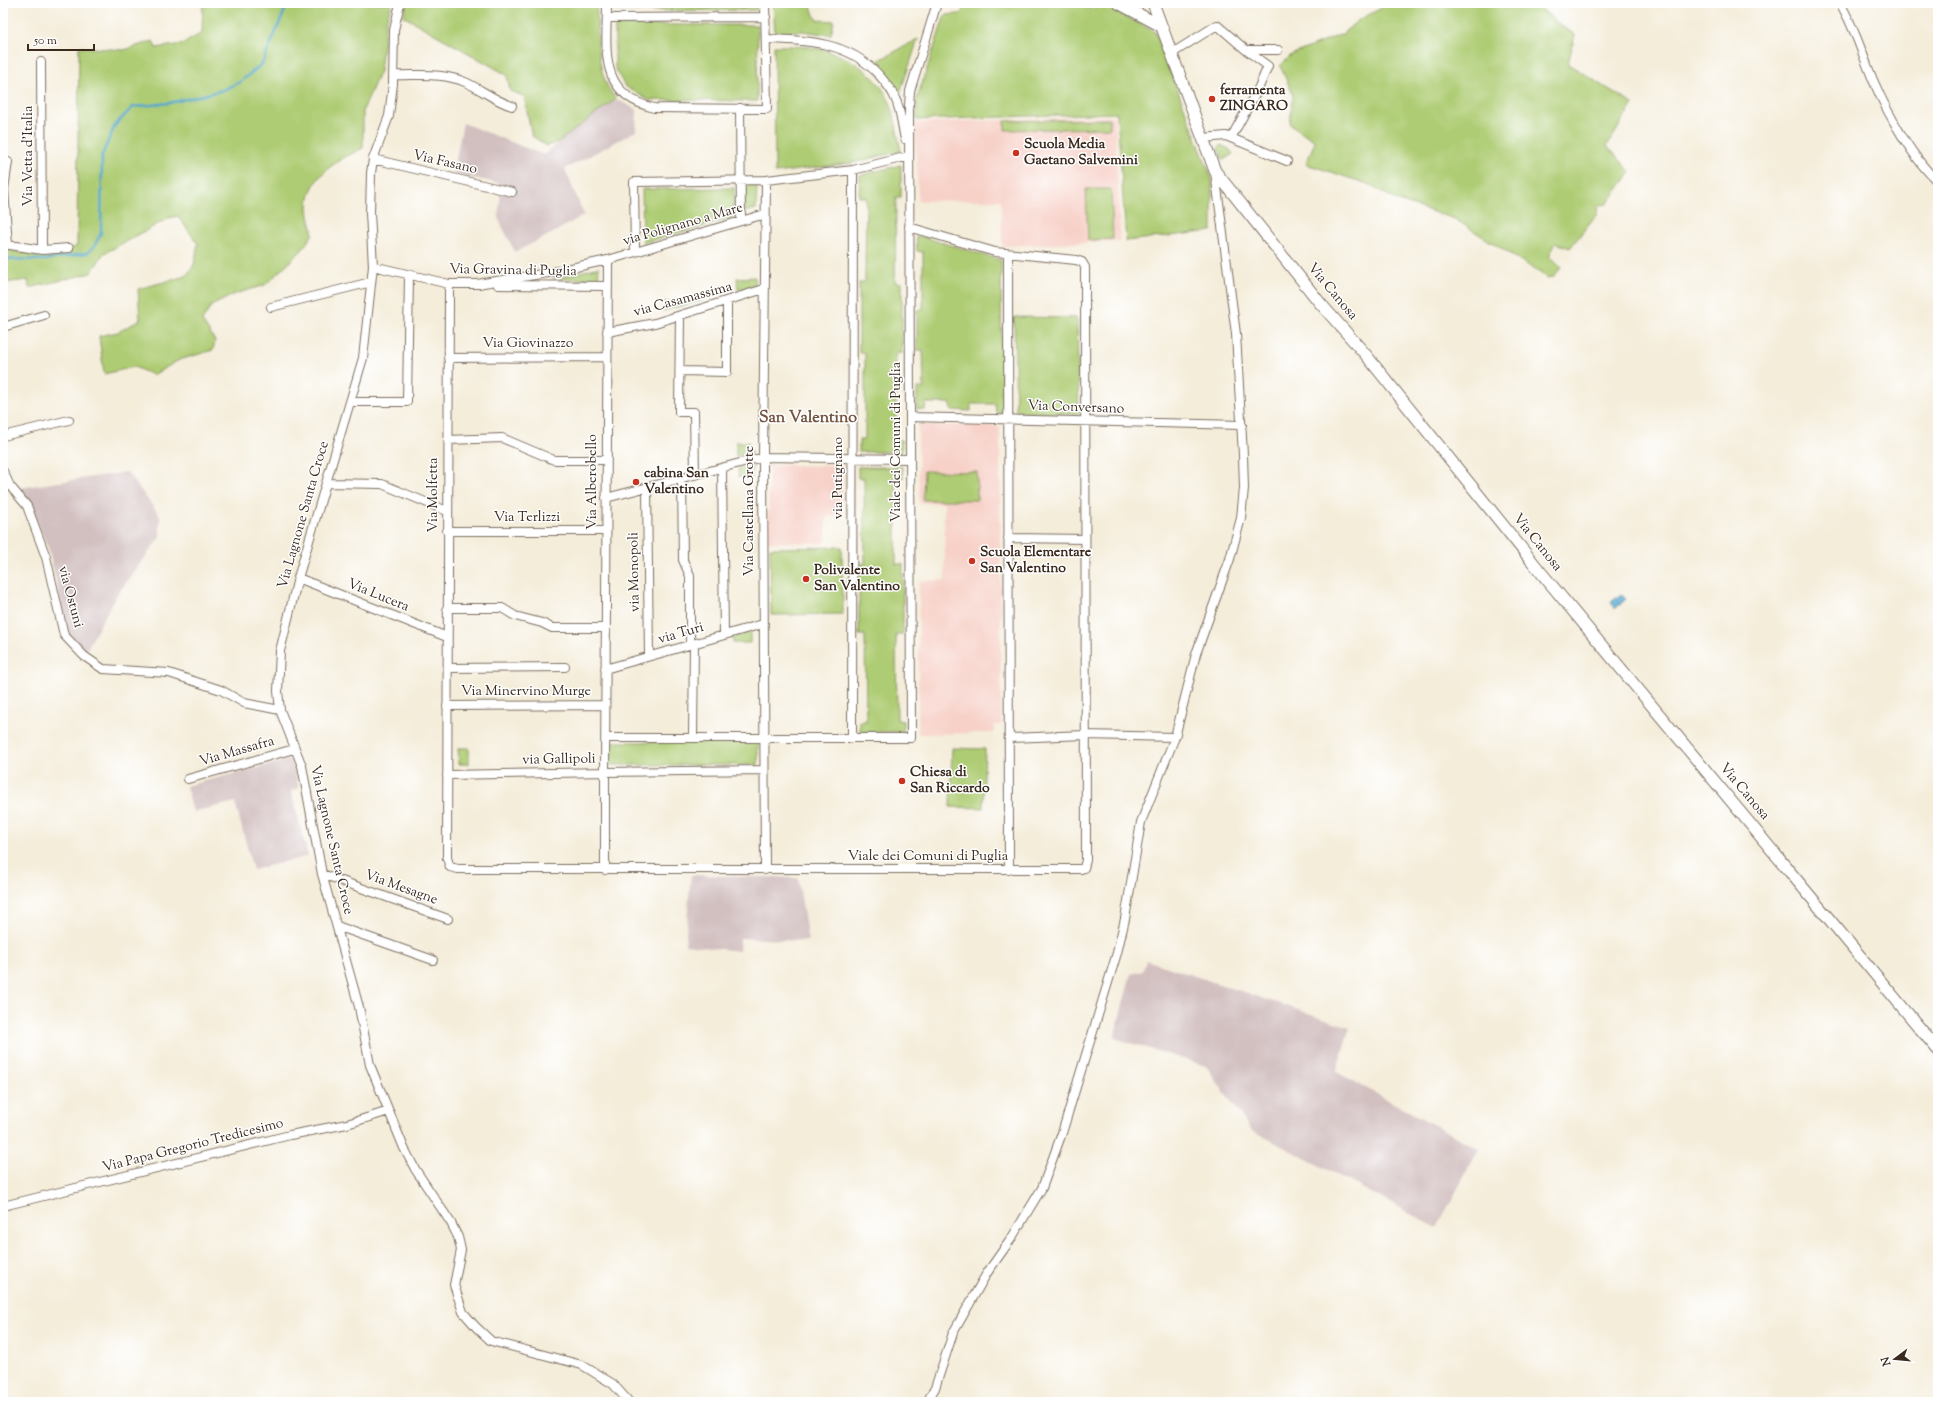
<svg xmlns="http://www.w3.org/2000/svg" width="1941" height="1405" font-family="'Sorts Mill Goudy',serif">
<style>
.built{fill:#f7d1c8}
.industrial{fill:#d2bfc0}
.green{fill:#aecc73;stroke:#747b48}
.water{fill:#51a6cd;stroke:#466876}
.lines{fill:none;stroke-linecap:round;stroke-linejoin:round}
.stream{stroke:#51a6cd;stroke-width:2.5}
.street-casing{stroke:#7c6e60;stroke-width:10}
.secondary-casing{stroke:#7c6e60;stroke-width:13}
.street{stroke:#fff;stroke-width:8}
.secondary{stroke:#fff;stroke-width:11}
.poi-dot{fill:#c8321e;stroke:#fff;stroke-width:1.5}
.labels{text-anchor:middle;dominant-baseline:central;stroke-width:3;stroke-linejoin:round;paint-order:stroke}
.poi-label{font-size:14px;font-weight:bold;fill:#3b2a1e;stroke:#fff;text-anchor:start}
.street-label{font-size:14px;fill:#3b2a1e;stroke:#fff}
.quarter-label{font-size:16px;font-weight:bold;fill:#745643;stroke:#fff}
</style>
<rect width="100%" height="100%" fill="#fff"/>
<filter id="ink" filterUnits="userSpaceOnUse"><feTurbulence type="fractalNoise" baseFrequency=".025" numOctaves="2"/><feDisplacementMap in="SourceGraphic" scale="8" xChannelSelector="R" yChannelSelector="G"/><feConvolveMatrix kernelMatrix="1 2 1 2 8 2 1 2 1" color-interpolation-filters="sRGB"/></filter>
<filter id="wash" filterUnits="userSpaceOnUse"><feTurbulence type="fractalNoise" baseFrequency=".012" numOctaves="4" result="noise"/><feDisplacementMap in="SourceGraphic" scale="16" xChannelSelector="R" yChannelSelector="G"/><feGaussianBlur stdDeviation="0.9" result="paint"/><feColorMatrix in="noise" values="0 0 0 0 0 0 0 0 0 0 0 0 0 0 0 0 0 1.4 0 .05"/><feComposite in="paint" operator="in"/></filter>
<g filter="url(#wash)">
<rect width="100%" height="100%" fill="#f4edda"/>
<path class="built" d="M1115 116 1120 241 1002 246 1001 200 918 201 915 123Z
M918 425 1000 426 1001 725H994V733L918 734 919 581 945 580 944 503H919Z
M769 465 842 466V513L826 517V543L768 542Z"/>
<path class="industrial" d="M616 99 637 110 636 131 565 169 584 215 551 234 515 252 498 218 502 184 453 174 463 123 544 155 558 142Z
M127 472 160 516V537L116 596 85 652 67 632 49 550 28 501 19 488Z
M292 759 299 788 291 791 308 856 253 870 235 802 193 812 186 786Z
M691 875 798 878 808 941 740 938 739 951 685 945Z
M1146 960 1350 1027 1336 1072 1479 1149 1437 1227 1251 1130 1206 1066 1114 1038 1131 974 1143 971Z"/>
<path class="green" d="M203 3H392L386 21 380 71 363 110V148C338 160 309 175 308 207 308 216 312 226 313 234L301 251 265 285 235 294 211 306 202 321 215 341 213 350 179 360 153 375 134 367 104 374 99 336 118 332 140 320 138 289 186 276 194 265 198 244 178 216 169 218 103 254 91 273 29 288 28 280 3 283V248L16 252 57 255 77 246 79 47 124 50 153 41 156 48 183 44 202 33Z
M407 3H596C600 36 593 71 616 99L558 142 547 146 532 136 524 96 510 91 507 75 403 16Z
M615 3H757V10L615 11Z
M773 3H810L814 15 818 20 834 21 831 35 802 31 775 33Z
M967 3H1070L1094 9 1096 3H1100L1155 32 1212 179V231L1126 241 1117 113 917 120V98L945 15 960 14Z
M1391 3H1535L1554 20 1575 35 1568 64 1633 104 1607 146 1631 172 1607 204 1599 205 1596 215 1570 248 1556 243 1549 256 1562 267 1553 277 1548 278 1455 219 1398 201 1368 184 1306 164 1315 141 1290 124 1293 94 1280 66 1291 55 1342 34 1357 21Z
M615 25H758L757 101 648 100 625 86 615 69Z
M918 39 900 93 878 61Z
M774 46C785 46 797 46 808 47 842 51 877 71 890 103 896 118 897 136 901 151L852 163 775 173Z
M1110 119V128L1005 130V121Z
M1221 145 1229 149 1233 154 1225 159H1223L1218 149Z
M901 165V197H896L895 282 902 283V353L896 354V440H902V452H859V440H865V353H859V283L865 282 866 197H859L860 175Z
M746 185H757L756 209 745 212Z
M734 188 733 218 643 243 642 189Z
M1086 189H1111L1113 239 1088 240Z
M916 235 1001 260 1002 412H996L995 404H971V411L951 410 950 403H926L925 410 917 409V388H924L923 350H917V310L923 309V252L917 251Z
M599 267 598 279H553Z
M755 277V286L738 290 737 278Z
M702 301 663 311 664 302Z
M1014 317 1077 318 1079 414 1016 412Z
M736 442H749V447L753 453 736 456Z
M752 466V478L738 477V469Z
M858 467H902L903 478H896V564H903V634H896L897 720 903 721V732H860V721H866L865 635H859V564H865L864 478H858Z
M924 471 977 472V500H923Z
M842 547 843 614 771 615 770 548Z
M750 631V643H733V637Z
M611 742H758V765H611Z
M458 748H469V764H459Z
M952 748 985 749 983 808 950 807Z"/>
<path class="water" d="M1621 594 1626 599 1615 609 1610 603Z"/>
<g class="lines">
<path class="stream" d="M3 259 44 260 87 253 94 247 101 233 102 155 115 125 133 107 169 103 200 96 223 90 240 82 262 64 288 3"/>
</g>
</g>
<g filter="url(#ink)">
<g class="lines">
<g class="street-casing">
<path id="street" d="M400 3 394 30 393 84 389 116 373 159 371 173 370 213 373 266 363 358 298 578 280 651 278 691 280 710 302 766 322 874 359 1007 370 1065 404 1148 415 1169 451 1223 458 1237 461 1250 454 1285 463 1312 476 1327 491 1341 582 1365 613 1384 629 1402
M607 3C607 49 597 94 654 108L767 109 765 3
M1840 3C1852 23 1859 44 1867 65 1881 102 1909 155 1938 182
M607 18 766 17
M766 39C808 40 849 42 879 75 885 82 892 90 895 98 901 110 902 126 905 139
M1171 54 1217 25 1246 50H1278
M41 62 42 250
M393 75C417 76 442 72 465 82 481 89 495 101 512 106
M740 108 741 221
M1203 138 1226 136 1287 161
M1231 138 1259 87 1268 66 1246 50
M373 159 512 192
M4 244 42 250 69 248
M8 245 4 189 8 162
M635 252 634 182 766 180 853 170 909 156
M1008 254 1009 870
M373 266 449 284H480
M449 284 447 858 450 867 458 869H1081L1084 868 1086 860 1085 267 1082 262 1076 260 995 252 909 227
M477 284 548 273 608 260 765 214
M498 285 607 286
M271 307 371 282
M680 316 679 412H694L695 475
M3 327 44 315
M607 332 655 323 764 289
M448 358 607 357
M680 371 727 372V302
M351 402H407L409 275
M910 417 1242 425
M3 436 69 420
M448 440 502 438 554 460H606
M722 468 724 635
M3 471 10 486 27 506 46 557 64 635 84 656 103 669 169 673 221 690 244 703 280 710
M682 479 683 560 690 576V644
M326 483 382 484 447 511
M647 488 649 656
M606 498 763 457 910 459
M447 531H606
M1008 538 1085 539
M298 578 447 637
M447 608H502L515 616 542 623 552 628H606
M448 668 565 667
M605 669 763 624
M447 706 605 705
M693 737 694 643
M852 737 853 170
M606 738H911L909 106 910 91 937 3
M1009 738 1085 735 1175 737
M447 775 605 772 608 260
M188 779 294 749
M605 870V772L764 770
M765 870 763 457 766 180
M322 874 448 919
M337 926 433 960
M3 1206 290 1135 347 1124 389 1111
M927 1402 935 1388 953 1333 987 1273 1011 1239 1042 1188 1062 1133 1117 953 1125 919 1141 822 1175 737 1196 654 1230 559 1241 518 1244 488 1243 455 1236 334 1215 172"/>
</g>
<g class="secondary-casing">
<path id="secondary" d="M1118 3 1161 26
M1153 3 1215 171 1320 303 1366 355 1539 570 1938 1050"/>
</g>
<use href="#street" class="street"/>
<use href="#secondary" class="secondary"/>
</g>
</g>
<g class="poi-dot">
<circle cx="1212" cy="99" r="4"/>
<circle cx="1016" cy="153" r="4"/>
<circle cx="636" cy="482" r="4"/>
<circle cx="972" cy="561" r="4"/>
<circle cx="806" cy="579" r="4"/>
<circle cx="902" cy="781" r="4"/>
</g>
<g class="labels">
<g class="poi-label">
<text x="1220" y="91">ferramenta<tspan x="1220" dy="16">ZINGARO</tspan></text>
<text x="1024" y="145">Scuola Media<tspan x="1024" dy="16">Gaetano Salvemini</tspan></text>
<text x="644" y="474">cabina San<tspan x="644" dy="16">Valentino</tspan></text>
<text x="980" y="553">Scuola Elementare<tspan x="980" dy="16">San Valentino</tspan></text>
<text x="814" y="571">Polivalente<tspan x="814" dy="16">San Valentino</tspan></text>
<text x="910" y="773">Chiesa di<tspan x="910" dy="16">San Riccardo</tspan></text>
</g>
<g class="street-label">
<text transform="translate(29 156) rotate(-90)">Via Vetta d'Italia</text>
<text transform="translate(445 163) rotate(13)">Via Fasano</text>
<text transform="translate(683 225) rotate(-16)">via Polignano a Mare</text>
<text transform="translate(513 271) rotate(1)">Via Gravina di Puglia</text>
<text transform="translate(1332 292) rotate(50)">Via Canosa</text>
<text transform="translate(683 300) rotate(-15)">via Casamassima</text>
<text x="528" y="344">Via Giovinazzo</text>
<text transform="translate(1076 408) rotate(2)">Via Conversano</text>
<text transform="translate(897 442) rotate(-90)">Viale dei Comuni di Puglia</text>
<text transform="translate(839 478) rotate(-90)">via Putignano</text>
<text transform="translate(593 482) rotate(-90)">Via Alberobello</text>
<text transform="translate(434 495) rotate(-90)">Via Molfetta</text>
<text transform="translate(750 511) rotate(-90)">Via Castellana Grotte</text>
<text transform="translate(304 515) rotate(-74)">Via Lagnone Santa Croce</text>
<text x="527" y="518">Via Terlizzi</text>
<text transform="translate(1537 543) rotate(51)">Via Canosa</text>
<text transform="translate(635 572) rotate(-91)">via Monopoli</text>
<text transform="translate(378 596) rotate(22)">Via Lucera</text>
<text transform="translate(70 597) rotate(75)">via Ostuni</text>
<text transform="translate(681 634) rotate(-16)">via Turi</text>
<text x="526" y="692">Via Minervino Murge</text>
<text transform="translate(237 752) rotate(-16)">Via Massafra</text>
<text transform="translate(559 760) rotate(-1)">via Gallipoli</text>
<text transform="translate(1744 792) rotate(50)">Via Canosa</text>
<text transform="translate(331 840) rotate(77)">Via Lagnone Santa Croce</text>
<text x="928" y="857">Viale dei Comuni di Puglia</text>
<text transform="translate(401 888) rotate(20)">Via Mesagne</text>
<text transform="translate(193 1146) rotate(-14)">Via Papa Gregorio Tredicesimo</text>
</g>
<g class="quarter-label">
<text x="808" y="418">San Valentino</text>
</g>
</g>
<rect width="1941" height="1405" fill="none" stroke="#fff" stroke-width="16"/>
<g transform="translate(1895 1359) rotate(254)" stroke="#ffffff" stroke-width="3" paint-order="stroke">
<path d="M0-3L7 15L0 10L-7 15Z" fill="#3b2a1e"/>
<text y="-6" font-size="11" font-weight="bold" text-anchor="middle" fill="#3b2a1e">N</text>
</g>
<path d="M28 44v6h66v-6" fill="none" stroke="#3b2a1e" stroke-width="2"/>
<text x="34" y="44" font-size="12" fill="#3b2a1e" stroke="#ffffff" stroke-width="3" paint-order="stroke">50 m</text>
</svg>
